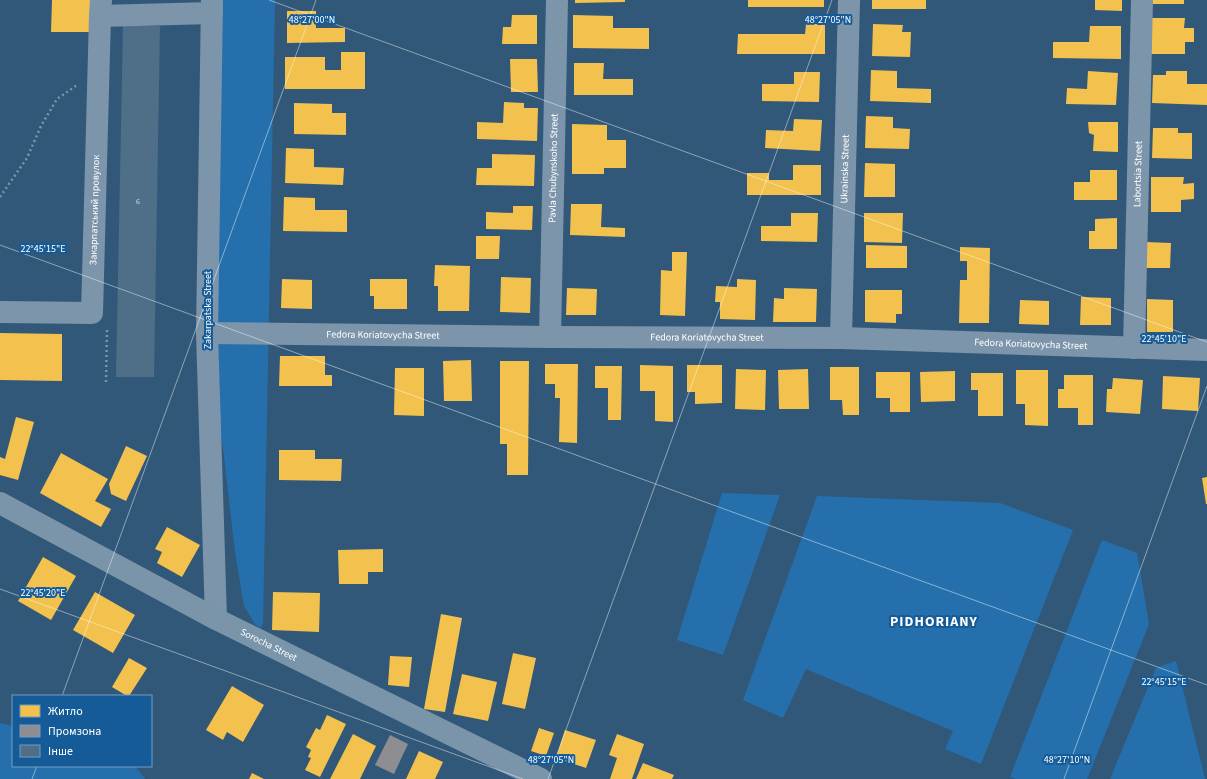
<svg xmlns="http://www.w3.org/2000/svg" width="1207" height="779" font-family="'Source Sans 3',sans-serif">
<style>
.green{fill:#2570ac}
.homes{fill:#f2c14e}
.industry{fill:#8d8d92}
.building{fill:#4f6e88}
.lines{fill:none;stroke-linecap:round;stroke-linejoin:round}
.path{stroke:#7c95ab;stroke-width:2.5;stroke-dasharray:2 3;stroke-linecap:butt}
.minor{stroke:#7c95ab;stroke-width:22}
.major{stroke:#7a94a9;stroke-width:22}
.ticks{fill:none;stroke:#fff;stroke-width:1;stroke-opacity:0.45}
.labels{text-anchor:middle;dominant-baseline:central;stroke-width:4;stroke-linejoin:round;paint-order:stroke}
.number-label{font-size:8px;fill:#d3dbe1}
.street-label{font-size:10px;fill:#fff;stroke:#145b97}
.district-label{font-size:14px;font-weight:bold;letter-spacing:1px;fill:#fff;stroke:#145b97}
.ticks-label{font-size:10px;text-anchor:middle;fill:#fff;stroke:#145b97;stroke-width:4;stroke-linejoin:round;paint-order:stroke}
</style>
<rect width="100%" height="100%" fill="#325879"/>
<path class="green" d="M218 0H275L263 624 260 628 255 624 244 606 235 552 224 456 216 401Z
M722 493 780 495 723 655 677 640Z
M817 496 1000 503 1073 530 981 764 945 749 953 731 806 669 783 718 743 700Z
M1102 540 1137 553 1149 624 1087 779H1016L1010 777Z
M1176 661 1205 779H1110L1156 668Z
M0 723 13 726V766H135L145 779H0Z"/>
<path class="homes" d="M52 0H92L91 32H51Z
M575 0H625V2L575 3Z
M748 0H824V7H748Z
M872 0H926V9H872Z
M1095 0H1122V11L1095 10Z
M1152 0H1184V4H1152Z
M287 11H316V28H345V42L287 43Z
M512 15H537V44H502L503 27H511Z
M573 15 613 16V28H649V49L573 48Z
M1152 18H1185L1184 28H1194V42H1185V54H1151Z
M806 24H825V54H737L738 34H805Z
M873 24 903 25 902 32H911L910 57 872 56Z
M1090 26H1121V59L1053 58V42H1089Z
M341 52H365V89H285V57H325V70H341Z
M510 59H537L538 92H511Z
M574 63H604L603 79H633V95H574Z
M871 70 897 71V88L931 89V103L870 101Z
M1088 71 1118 73 1116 105 1066 104 1067 88 1087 89Z
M1166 71H1187V84H1207V105L1152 103 1153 75H1166Z
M794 72H820L819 102 762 101V84H794Z
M504 102 524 103V108H538L537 141 477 139V122L503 123Z
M294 103 332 104V113H346V135L294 134Z
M866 116 893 117V128L910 129 909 149 865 148Z
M794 119 822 120 820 151 765 148 766 130 793 131Z
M1088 122H1118V152L1093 151 1094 135 1089 133Z
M572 124 607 125V140H626V168H604V174H572Z
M1153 128H1178V133H1192V159L1152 158Z
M286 148 314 149V167L344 168 343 185 285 183Z
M492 154 535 155 534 186 476 185 477 168H492Z
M865 163 895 164V197H864Z
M793 165H821V195H747V173H769V180H793Z
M1090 170H1117V200H1074V182H1090Z
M1151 177H1184L1183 184 1194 183V199L1181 200V212H1151Z
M284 197 315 198V210H347V232L283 231Z
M571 204H602L601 227 625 228V237L570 235Z
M513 206H533L532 230 486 229V212L513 213Z
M791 213H818L817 242 761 241V226H791Z
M864 213H903L902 243 864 242Z
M1117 218V249H1089V231H1095V219Z
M476 236H500L499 259H476Z
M1146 242 1171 243 1170 268H1145Z
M866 245 907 246V268H866Z
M960 247 990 248 989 323H959L960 280H967V261H960Z
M672 252H687L685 316 660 315 661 270 672 271Z
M435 265 470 266 469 311H438V286H434Z
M501 277 531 278 530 313 500 312Z
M282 279 312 280V309L281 308Z
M370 279H407V309H374V296H370Z
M737 279 756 280 755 320 720 319V302H715L716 286 737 287Z
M567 288 597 289 596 315H566Z
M784 288 817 289 816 322H773L774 298 784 299Z
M865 290H902V314H896V323L865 322Z
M1081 297 1111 298V325H1080Z
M1147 299 1173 300V332H1147Z
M1020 300 1049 301V325L1019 324Z
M0 333 62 334V381L0 380Z
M280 356H325V375H332V386H279Z
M471 360 472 401H444L443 361Z
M500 361H529L528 475H507V444H500Z
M545 364H578L577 443 559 442 560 398H555V384H545Z
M640 365 673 366V422L655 421V391H640Z
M687 365H722V403L695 404V392H687Z
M595 366H622L621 420H608V388H595Z
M830 367H859V415H843L842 400H830Z
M395 368H424V416L394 415Z
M736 369 766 370 765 410 735 409Z
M808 369 809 409H779L778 370Z
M1016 370H1048V426L1025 425V404H1016Z
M955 371V401L921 402 920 372Z
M876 372H910V412H890V398H876Z
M971 373H1003V416H978V390H971Z
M1064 375H1093V425H1078V408H1058V389H1064Z
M1163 376 1200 378 1198 411 1162 409Z
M1113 378 1143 380 1140 414 1106 412 1107 389H1112Z
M16 417 34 422 18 480 0 475V457L5 459Z
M126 446 147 456 126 501 111 494 109 484Z
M279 450H315V459H342L341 481 279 480Z
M61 453 108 479 95 501 111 509 101 527 40 493Z
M1207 477V504H1206L1202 478Z
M167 527 200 545 182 577 157 563 162 552 155 549Z
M383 549V572H368V584H339L338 550Z
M43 557 76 576 51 620 18 601Z
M95 592 135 615 113 653 73 630Z
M273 592 320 593 319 632 272 630Z
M441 614 462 618 445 712 424 709Z
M513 653 536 658 525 709 502 704Z
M390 656 412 657 409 687 388 685Z
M129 658 147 668 129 696H127L112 687Z
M462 674 497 682 488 721 453 714Z
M232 686 264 705 243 742 227 732 223 740 206 730Z
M327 715 346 724 320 777 305 770 311 758 308 757 311 750 306 747 316 728 320 730Z
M539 728 554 733 546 756 531 751Z
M565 730 596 740 586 768 556 758Z
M353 734 376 746 360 779H330Z
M617 734 644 744 632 779H610L617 758 609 755Z
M419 751 443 762 435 779H406Z
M643 763 674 775 672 779H636Z
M252 773 264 779H249Z"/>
<path class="industry" d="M390 735 408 744 394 774 375 765Z"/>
<path class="building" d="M123 26H160L154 377H116Z"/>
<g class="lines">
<path class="path" d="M0 197 27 158 41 126 57 99 77 85
M106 382 107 328"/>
<g class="minor">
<path d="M101 0 100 16 212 13"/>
<path d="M212 0 207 333 216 619"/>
<path id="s1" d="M0 312 92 313 100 16"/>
<path id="s2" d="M207 333 550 337 841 338 1207 350"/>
<path id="s3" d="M550 337 557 0"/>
<path id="s4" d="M841 338 849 0"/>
<path id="s5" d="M1134 348 1142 0"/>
</g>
<path class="major" id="s6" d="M0 503 216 619 541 779"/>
</g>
<path class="ticks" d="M269 0 1207 342M0 245 1207 685M0 589 523 779M62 696 316 0M32 779 37 766M548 779 832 0M1064 779 1207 386"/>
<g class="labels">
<g class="number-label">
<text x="138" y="201">6</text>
</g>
<g class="street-label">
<text stroke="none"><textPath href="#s3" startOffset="169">Pavla Chubynskoho Street</textPath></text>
<text stroke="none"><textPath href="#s4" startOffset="169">Ukrainska Street</textPath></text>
<text stroke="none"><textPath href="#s5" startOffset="174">Labortsia Street</textPath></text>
<text stroke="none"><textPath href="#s1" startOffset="195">Закарпатський провулок</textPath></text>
<text transform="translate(208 310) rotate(-90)">Zakarpatska Street</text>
<text stroke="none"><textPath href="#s2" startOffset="176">Fedora Koriatovycha Street</textPath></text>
<text stroke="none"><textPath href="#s2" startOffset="500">Fedora Koriatovycha Street</textPath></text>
<text stroke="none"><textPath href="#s2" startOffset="824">Fedora Koriatovycha Street</textPath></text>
<text stroke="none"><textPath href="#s6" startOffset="304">Sorocha Street</textPath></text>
</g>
<g class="district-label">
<text x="934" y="622">PIDHORIANY</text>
</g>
</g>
<g class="ticks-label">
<text x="312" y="23">48°27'00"N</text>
<text x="828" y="23">48°27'05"N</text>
<text x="43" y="252">22°45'15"E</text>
<text x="1164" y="342">22°45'10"E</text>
<text x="43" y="596">22°45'20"E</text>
<text x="1164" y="685">22°45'15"E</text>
<text x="551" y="763">48°27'05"N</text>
<text x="1067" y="763">48°27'10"N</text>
</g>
<rect x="12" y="695" width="140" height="72" fill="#145b97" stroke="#729dc1"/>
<rect x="20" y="705" width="20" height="12" fill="#f2c14e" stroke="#729dc1"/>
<text x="48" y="715" font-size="12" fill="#ffffff">Житло</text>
<rect x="20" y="725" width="20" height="12" fill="#8d8d92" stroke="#729dc1"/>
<text x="48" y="735" font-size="12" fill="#ffffff">Промзона</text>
<rect x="20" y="745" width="20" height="12" fill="#4f6e88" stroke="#729dc1"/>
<text x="48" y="755" font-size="12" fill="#ffffff">Інше</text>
</svg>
